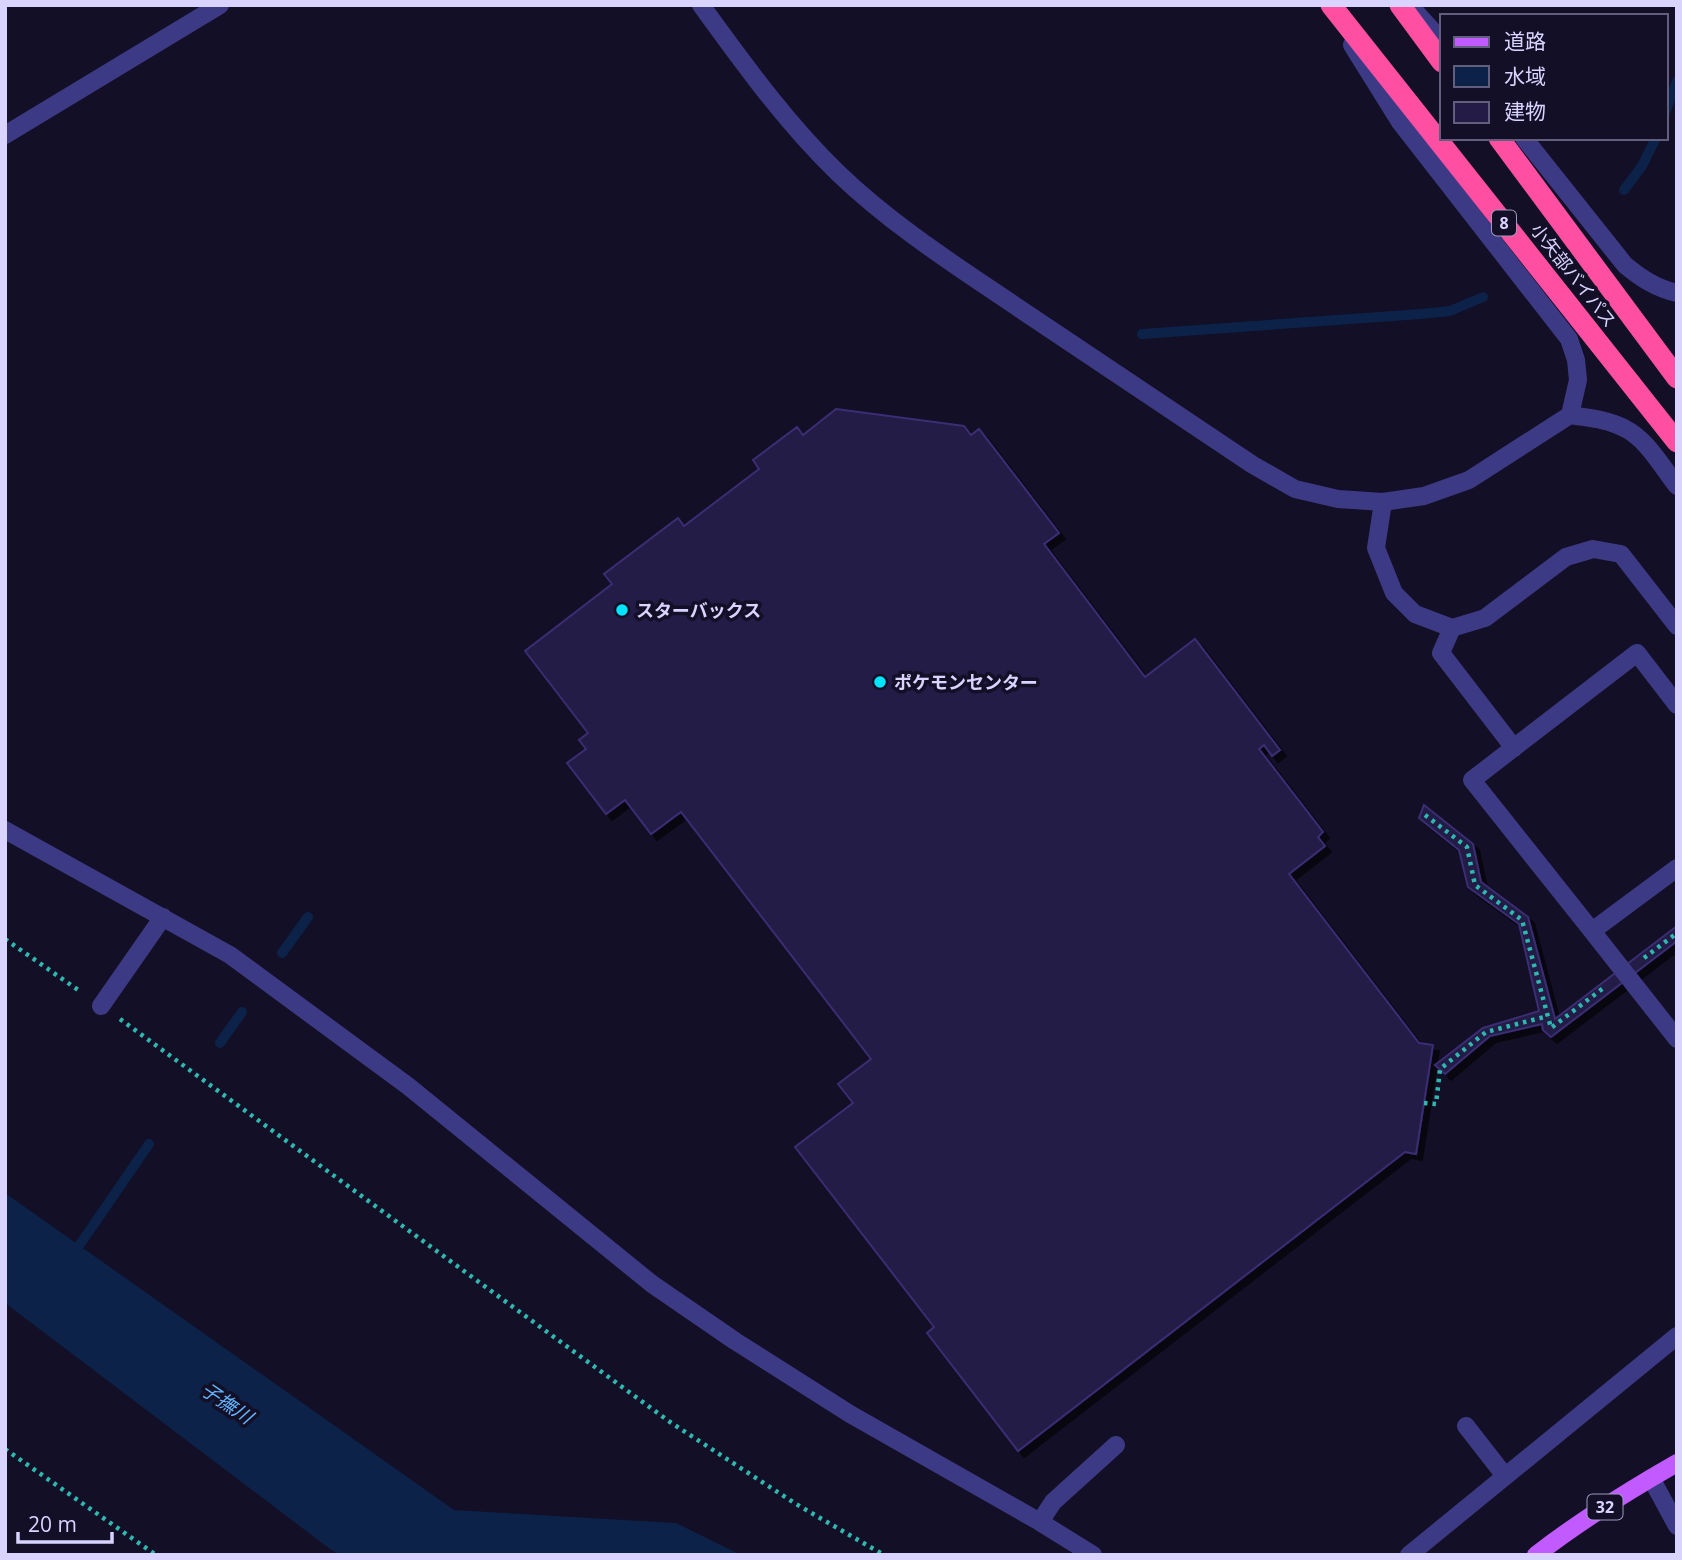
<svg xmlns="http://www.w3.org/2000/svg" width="1682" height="1560" font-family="'Open Sans','Noto Sans JP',sans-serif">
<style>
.water{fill:#0c2248}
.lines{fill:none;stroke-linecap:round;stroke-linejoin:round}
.stream{stroke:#0c2248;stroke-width:10}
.building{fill:#241b47;stroke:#3b2d73;stroke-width:2;filter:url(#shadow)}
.path{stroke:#2fb8b0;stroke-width:4.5;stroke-dasharray:3.5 5;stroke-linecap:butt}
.lane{stroke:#3d3a85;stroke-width:18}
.street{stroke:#3d3a85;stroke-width:18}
.primary{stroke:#c25bff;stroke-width:18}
.highway{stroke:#ff4fa3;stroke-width:21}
.poi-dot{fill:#00e5ff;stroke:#130f26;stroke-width:2.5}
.labels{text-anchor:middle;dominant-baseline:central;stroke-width:7;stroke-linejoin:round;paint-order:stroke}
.shield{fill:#130f26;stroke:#9e99be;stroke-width:2}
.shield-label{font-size:16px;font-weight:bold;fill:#d9d4ff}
.street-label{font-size:18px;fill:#d9d4ff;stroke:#130f26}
.poi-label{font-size:18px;font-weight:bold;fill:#d9d4ff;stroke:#130f26;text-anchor:start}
.water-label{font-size:19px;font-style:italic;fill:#62b6ff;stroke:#130f26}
</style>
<defs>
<filter id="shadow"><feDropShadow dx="6" dy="6" stdDeviation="0" flood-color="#0009"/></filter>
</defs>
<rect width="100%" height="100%" fill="#130f26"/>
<path class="water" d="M5 1193 454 1510 676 1523 741 1555H340L330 1549 5 1303Z"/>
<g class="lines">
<path class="stream" d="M1666 110 1677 81
M1624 190 1642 166 1656 138
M1142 334 1421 314 1450 311 1483 297
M282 953 308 917
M220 1043 242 1012
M72 1256 149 1144"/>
</g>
<path class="building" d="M836 409 964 426 971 435 979 429 1059 533 1044 544 1145 677 1195 639 1280 750 1272 756 1264 745 1259 749 1323 832 1318 837 1325 846 1289 874 1419 1043 1433 1045 1416 1154 1405 1152 1018 1451 927 1333 934 1327 795 1147 853 1103 838 1084 871 1059 681 812 651 834 625 800 606 814 567 763 586 749 579 740 588 733 525 651 612 584 604 574 678 518 684 526 759 469 753 460 797 427 803 435Z
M1424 805 1473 844 1481 882 1528 917 1555 1019 1677 926V941L1551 1037 1543 1030 1542 1024 1490 1036 1445 1074 1435 1065 1483 1028 1539 1011 1519 924 1468 887 1459 850 1419 818Z"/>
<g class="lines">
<path class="path" d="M1425 815 1467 847 1475 885 1522 920 1551 1028 1606 986
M5 939 81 992
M1644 958 1677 933
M120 1019 670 1422 796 1504 884 1555
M1424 1103 1436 1104 1440 1069 1486 1032 1548 1016
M5 1449 156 1555"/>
<path class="lane" d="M5 135 220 5
M1383 502 1376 548 1394 593 1415 614 1452 628 1485 618 1566 557 1593 549 1621 554 1677 626
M1452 628 1441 653 1514 748
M1677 705 1637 653 1472 780 1592 931 1677 868
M5 830 230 955 408 1086 652 1284 735 1341 850 1414 1040 1522 1093 1555
M1592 931 1677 1039
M101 1006 163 917
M1466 1426 1505 1476
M1040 1522 1053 1502 1116 1445
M1409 1555 1677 1336"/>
<path class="street" d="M701 5C744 64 786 123 838 173 893 226 958 267 1020 309 1098 361 1176 413 1253 465L1295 489 1338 499 1383 502 1424 496 1469 480 1570 415C1588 418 1607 419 1624 428 1647 439 1662 467 1677 486
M1412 8 1442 41
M1352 45 1400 122 1569 339 1576 360 1578 380 1570 415
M1524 138 1625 265C1642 279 1656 288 1677 293
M1651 1478 1677 1526"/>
<path class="primary" d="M1536 1555C1580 1521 1628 1491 1677 1463"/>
<path class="highway" d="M1331 5 1677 442
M1400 5 1442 62
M1499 138 1677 378"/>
</g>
<g class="poi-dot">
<circle cx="622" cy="610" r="7"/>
<circle cx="880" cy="682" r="7"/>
</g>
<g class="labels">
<g class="shield">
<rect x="1492" y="210.5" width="24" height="25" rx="5"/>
<rect x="1587.5" y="1494.5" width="35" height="25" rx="5"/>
</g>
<g class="shield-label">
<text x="1504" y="223">8</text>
<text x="1605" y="1507">32</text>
</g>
<g class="street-label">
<text transform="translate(1574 275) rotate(52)">小矢部バイパス</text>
</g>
<g class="poi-label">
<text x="636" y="610">スターバックス</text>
<text x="894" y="682">ポケモンセンター</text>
</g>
<g class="water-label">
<text transform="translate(227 1403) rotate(34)">子撫川</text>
</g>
</g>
<rect width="1682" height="1560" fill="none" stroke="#d9d4ff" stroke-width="14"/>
<rect x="1440" y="14" width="228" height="126" fill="#130f26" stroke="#625e7d" stroke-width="2"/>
<rect x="1454" y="37" width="35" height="10" fill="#c25bff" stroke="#625e7d" stroke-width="2"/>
<text x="1504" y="49" font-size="21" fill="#d9d4ff">道路</text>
<rect x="1454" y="66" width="35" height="21" fill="#0c2248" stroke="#625e7d" stroke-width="2"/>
<text x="1504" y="84" font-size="21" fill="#d9d4ff">水域</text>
<rect x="1454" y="102" width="35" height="21" fill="#241b47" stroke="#625e7d" stroke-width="2"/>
<text x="1504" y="119" font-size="21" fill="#d9d4ff">建物</text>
<path d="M18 1532v10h94v-10" fill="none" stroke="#d9d4ff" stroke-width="3.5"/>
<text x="28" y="1532" font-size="21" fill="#d9d4ff" stroke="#130f26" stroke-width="5" paint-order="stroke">20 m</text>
</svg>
